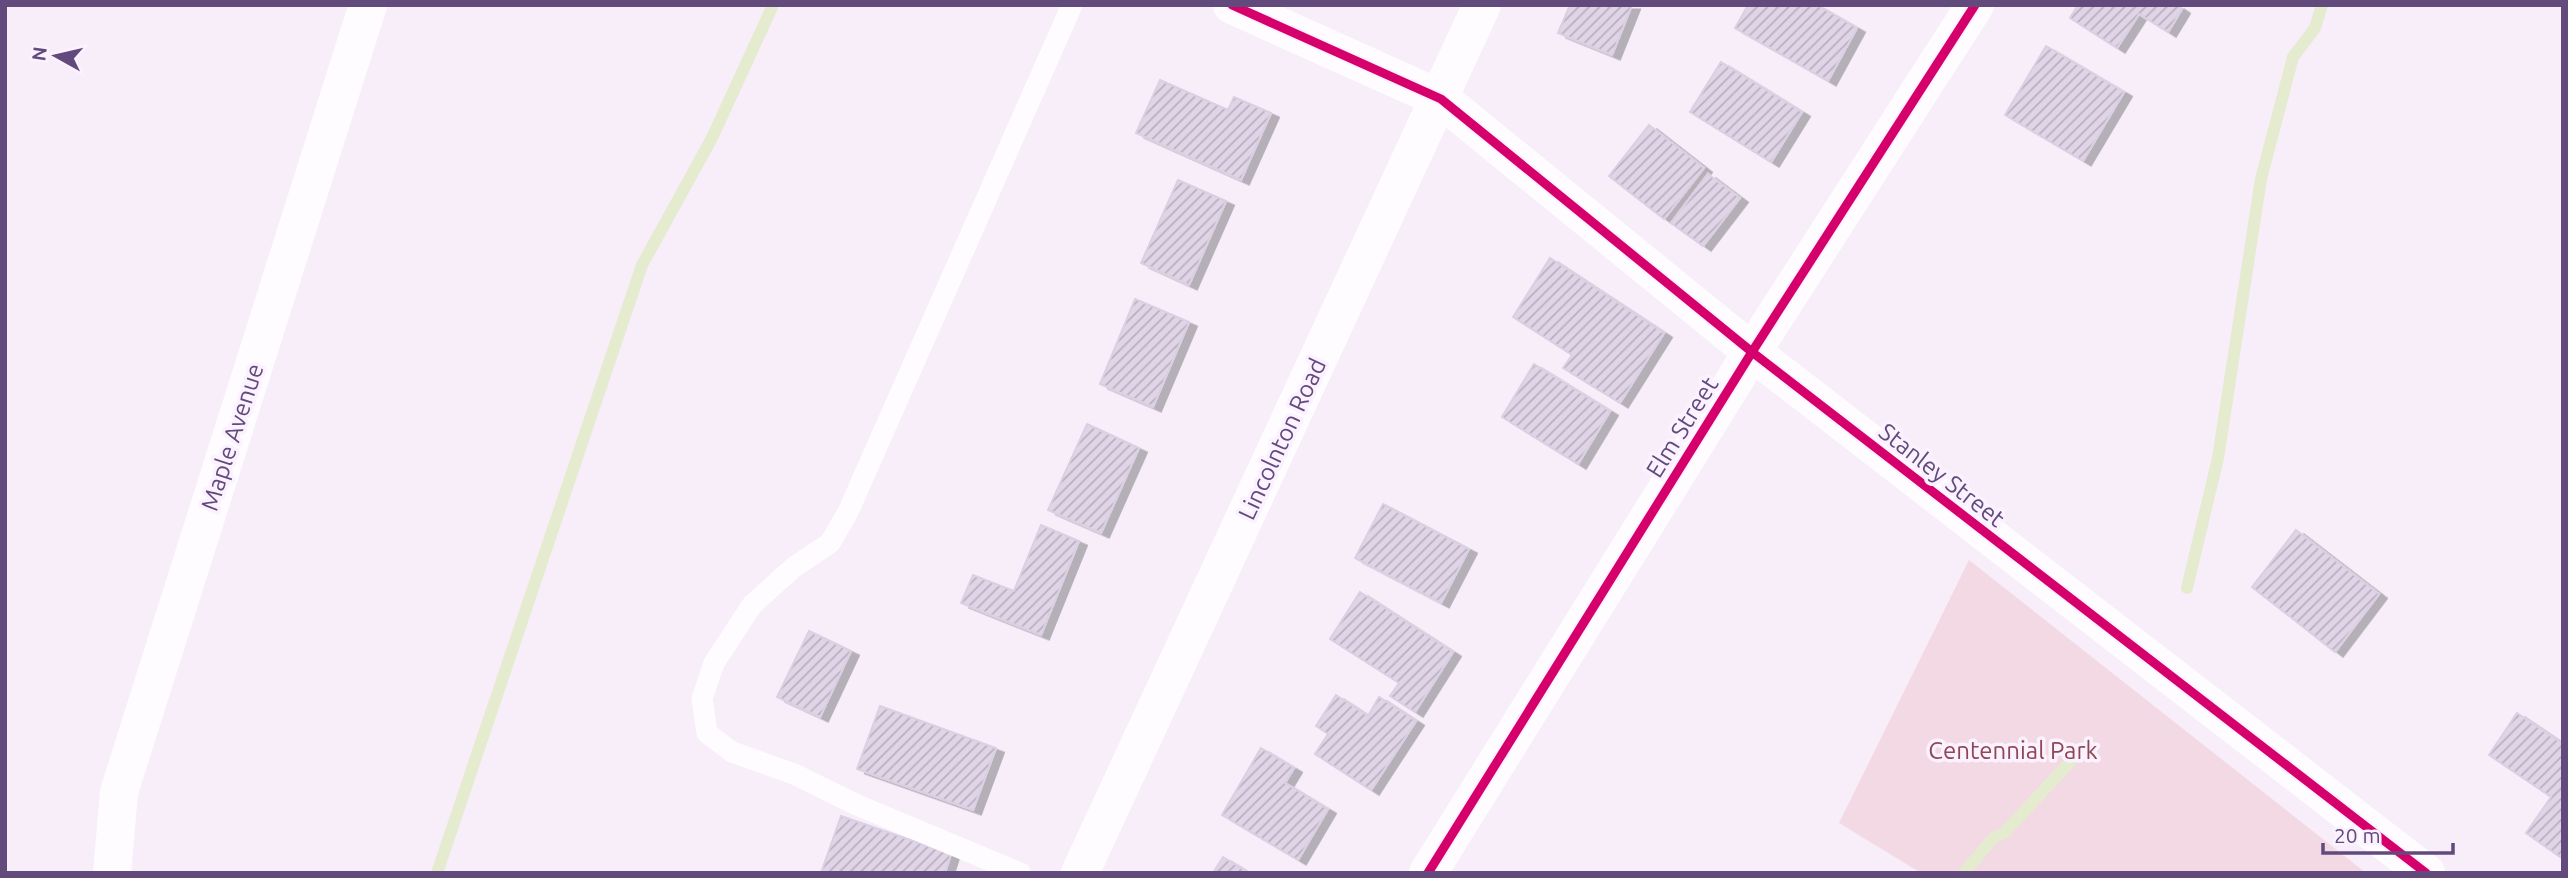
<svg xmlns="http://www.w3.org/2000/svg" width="2568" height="878" font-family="Ubuntu,sans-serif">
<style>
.green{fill:#f2d9e3}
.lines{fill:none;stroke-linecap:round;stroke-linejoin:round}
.stream{stroke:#e5ebcf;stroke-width:12}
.building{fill:url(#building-hatch);stroke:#dbd0e3;stroke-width:2;filter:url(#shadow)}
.service{stroke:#fefcfe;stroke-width:21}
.minor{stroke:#fefcfe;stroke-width:38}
.tertiary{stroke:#fefcfe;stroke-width:38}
.cycleway-casing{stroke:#fcf2ff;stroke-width:13}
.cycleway{stroke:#d6006c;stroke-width:9}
.labels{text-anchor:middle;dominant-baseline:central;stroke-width:7;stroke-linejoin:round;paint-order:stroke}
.street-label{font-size:24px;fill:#624b7c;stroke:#fcf2ff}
.park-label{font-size:24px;fill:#8e4753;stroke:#fcf2ff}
</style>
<defs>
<pattern id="building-hatch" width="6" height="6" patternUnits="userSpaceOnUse" patternTransform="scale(1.75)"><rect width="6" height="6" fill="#e0d5e7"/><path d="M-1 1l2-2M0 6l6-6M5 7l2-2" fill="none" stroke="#b9afc0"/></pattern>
<filter id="shadow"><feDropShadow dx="8" dy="4.5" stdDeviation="0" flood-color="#0004"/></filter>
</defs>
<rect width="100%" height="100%" fill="#f7eefa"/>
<path class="green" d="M1969 560 2366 873H1921L1839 823Z"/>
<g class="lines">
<path class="stream" d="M2187 588 2218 458 2261 179 2293 57 2315 28 2322 5
M437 873 642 265 712 138 773 5
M1964 873 1993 838 2004 833 2084 747"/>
</g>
<path class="building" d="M1570 5H1632L1612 55 1558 33Z
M1748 5H1817L1857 28 1828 81 1735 28Z
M2078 5H2176L2182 9 2168 32 2139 14 2117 48 2070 18Z
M2046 46 2124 92 2083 161 2005 115Z
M1721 62 1802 112 1771 162 1690 112Z
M1160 80 1228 110 1234 97 1271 113 1241 180 1136 133Z
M1649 125 1704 168 1664 219 1609 176Z
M1708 174 1740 198 1703 246 1671 223Z
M1178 180 1226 201 1189 285 1141 263Z
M1550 258 1664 333 1620 403 1563 368 1572 355 1513 317Z
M1135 299 1189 322 1153 407 1100 384Z
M1534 364 1610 411 1578 464 1502 417Z
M1087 424 1139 448 1101 533 1048 510Z
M1383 504 1469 549 1441 603 1355 558Z
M1041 525 1079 541 1041 635 961 603 973 575 1014 591Z
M2296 530 2379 594 2335 652 2252 587Z
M1360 592 1453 652 1415 712 1390 696 1399 683 1330 639Z
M809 631 851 651 820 717 777 697Z
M1336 695 1368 716 1379 697 1416 721 1371 790 1315 754 1328 734 1316 726Z
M880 706 996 748 973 810 857 769Z
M2517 713 2563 744V859L2526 833 2551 797 2489 755Z
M1261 748 1294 768 1285 783 1328 809 1298 860 1222 815Z
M841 816 951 854 945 873H821Z
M1223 857 1249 873H1213Z"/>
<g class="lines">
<path class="service" d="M1020 873 857 805 794 774 732 752 707 733 702 699 714 663 752 605 794 567 830 543 848 512 1072 5"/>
<path class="minor" d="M1232 5 1441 99 1752 352 2426 873
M112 873 119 792 368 5
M1428 873 1752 352 1975 5"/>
<path class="tertiary" d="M1080 873 1482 5"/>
<g class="cycleway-casing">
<path id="cycleway" d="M1232 5 1441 99 1752 352 2426 873
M1428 873 1752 352 1975 5"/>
</g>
<use href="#cycleway" class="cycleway"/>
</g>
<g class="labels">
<g class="street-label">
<text transform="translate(1682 427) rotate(-58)">Elm Street</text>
<text transform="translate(232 437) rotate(-72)">Maple Avenue</text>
<text transform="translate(1282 439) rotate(-65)">Lincolnton Road</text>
<text transform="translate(1942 475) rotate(38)">Stanley Street</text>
</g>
<g class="park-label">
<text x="2013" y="750">Centennial Park</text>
</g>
</g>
<rect width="2568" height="878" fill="none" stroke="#624b7c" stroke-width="14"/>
<g transform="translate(56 56) rotate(278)" stroke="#fcf2ff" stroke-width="5" paint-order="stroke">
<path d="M0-5L12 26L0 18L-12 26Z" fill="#624b7c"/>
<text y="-10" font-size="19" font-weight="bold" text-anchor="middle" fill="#624b7c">N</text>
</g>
<path d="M2323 843v10h130v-10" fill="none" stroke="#624b7c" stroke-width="3.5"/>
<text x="2334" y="843" font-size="21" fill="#624b7c" stroke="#fcf2ff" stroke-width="5" paint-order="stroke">20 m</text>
</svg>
